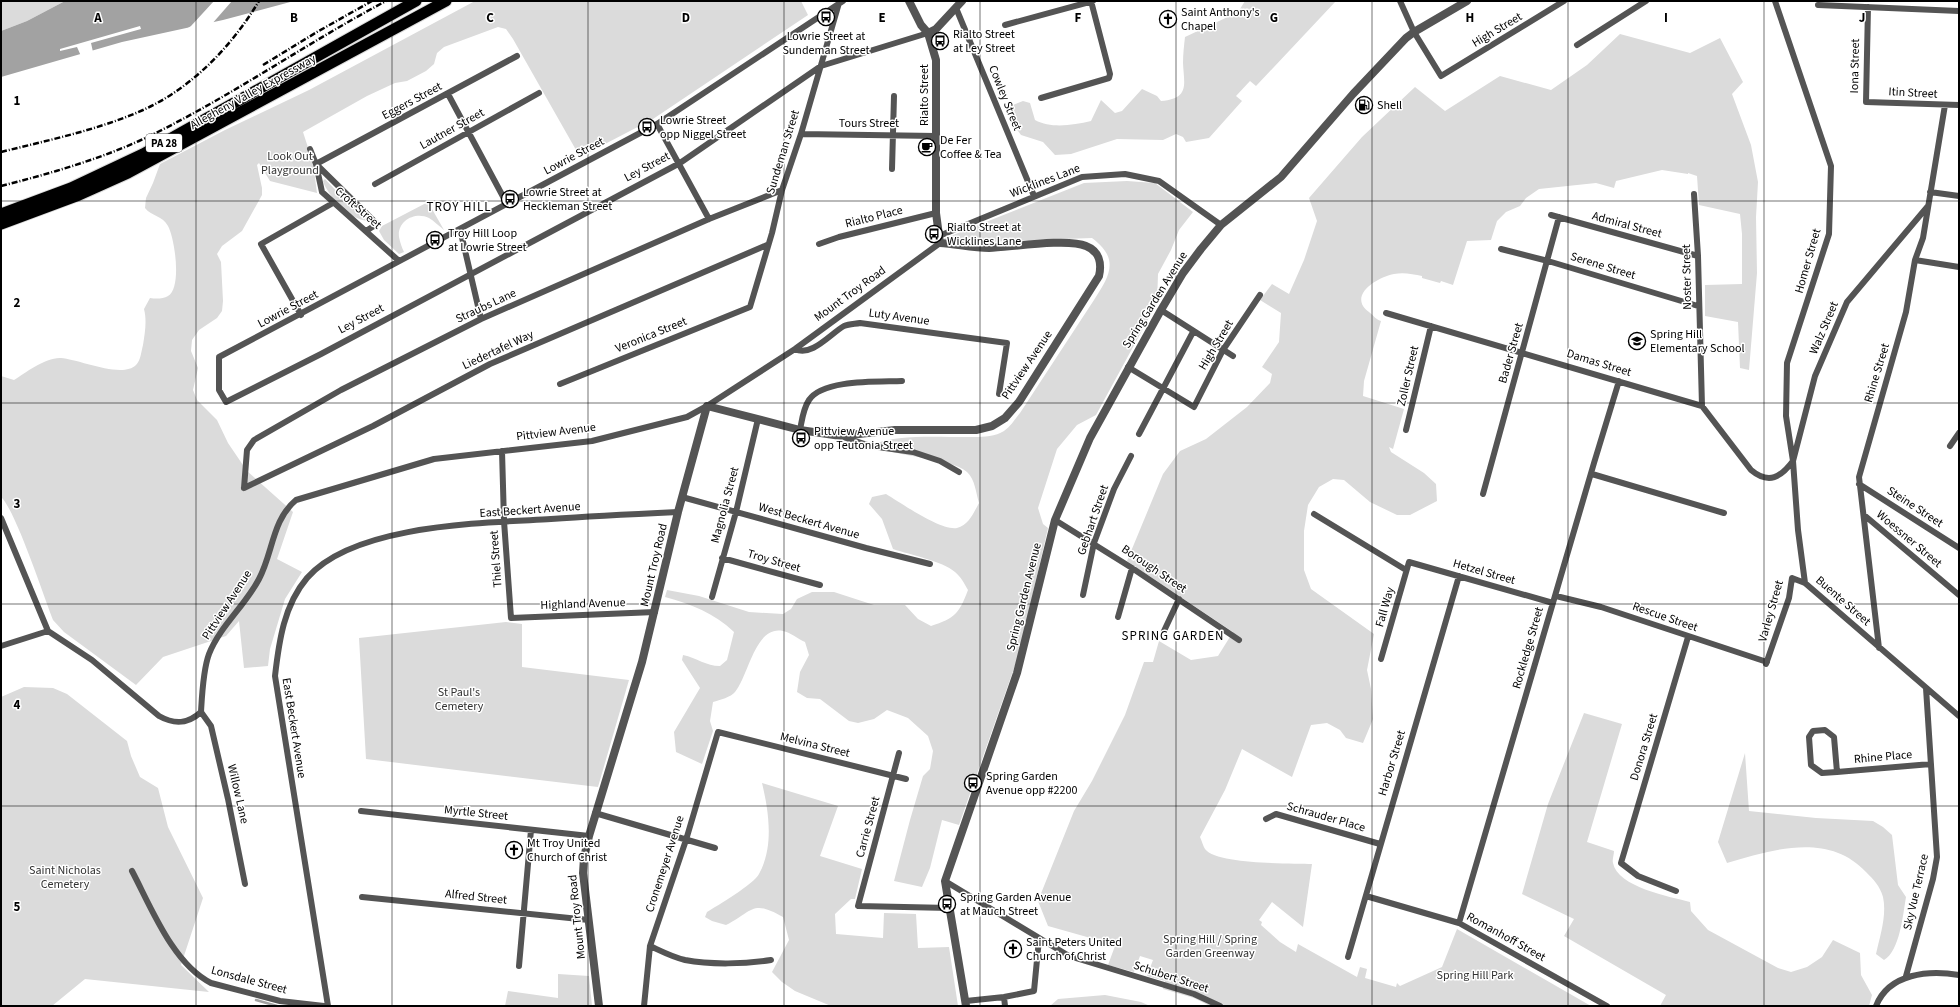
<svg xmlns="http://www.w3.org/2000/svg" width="1960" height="1007" font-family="'Source Sans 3',sans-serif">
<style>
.green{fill:#dbdbdb}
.water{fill:#a2a2a2}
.pier{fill:#fff}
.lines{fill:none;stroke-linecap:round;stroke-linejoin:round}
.stream{stroke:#a2a2a2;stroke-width:2.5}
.motorway-casing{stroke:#dbdbdb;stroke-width:13}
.minor{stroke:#545454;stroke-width:6}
.tertiary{stroke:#545454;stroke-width:8}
.motorway{stroke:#000;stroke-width:11}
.rail{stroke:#000;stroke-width:2.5;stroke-dasharray:6 2 1 2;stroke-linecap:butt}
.grid{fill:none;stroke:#000;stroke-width:1;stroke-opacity:0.55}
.labels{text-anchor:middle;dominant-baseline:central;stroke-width:3;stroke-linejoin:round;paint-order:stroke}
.shield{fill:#fff;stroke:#4c4c4c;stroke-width:1}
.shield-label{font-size:11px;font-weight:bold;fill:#000}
.poi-label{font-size:12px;fill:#000;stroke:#fff;text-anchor:start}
.street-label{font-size:12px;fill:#000;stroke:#fff}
.park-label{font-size:12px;fill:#323232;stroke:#fff}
.neighbourhood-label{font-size:13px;letter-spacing:1px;fill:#000;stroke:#fff}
.grid-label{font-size:13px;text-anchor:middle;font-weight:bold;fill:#000;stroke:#fff;stroke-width:3;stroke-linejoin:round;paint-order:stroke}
</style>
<rect width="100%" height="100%" fill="#fff"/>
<path class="green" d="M1 1H65L27 21 1 31Z
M475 1H801L808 15 653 119 580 157 513 39 506 29 498 27 444 47 437 53 434 64 426 71 407 81 395 83 367 96 303 132 313 163 317 193 270 181 259 163 257 165 262 188V195L242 231 222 246 217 254 221 262 223 301 222 311 217 318 199 330 192 340 191 351 198 368 193 390 197 400 217 420 228 443 247 471 293 512 277 559 302 572 285 599 270 649 268 666 244 668 239 621 226 636 163 657 136 685 64 632 53 620C44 597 15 509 1 497V376L14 380C25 373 46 357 61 358 78 359 122 379 136 365 141 360 141 352 143 345 145 332 147 321 144 309L150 298C156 299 163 299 168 296 182 288 175 239 168 226 163 216 151 216 145 208L146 198 153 183 160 164 225 130 309 90Z
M1245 1H1336L1256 86 1250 81 1236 96 1242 101 1209 138 1186 142 1183 137 1176 134 1163 140 1117 139 1071 154 1055 155 1043 142 1021 135 1013 124 1009 112 1013 105 1023 101 1030 103 1035 120C1052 129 1073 125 1091 121L1101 100 1115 113 1122 111 1142 89 1157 96 1161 101C1190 98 1184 85 1183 63 1183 54 1184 46 1185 37L1234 14 1240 9Z
M1620 34 1690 53 1720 38 1743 82 1732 94 1751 145 1758 182 1756 217 1757 273 1749 370 1740 368 1738 322 1705 316V285L1742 284V234L1740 214 1699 205 1697 176 1688 173V174L1662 170 1616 181 1614 188 1596 183 1539 189 1526 198 1520 206 1506 212 1497 221 1491 240 1467 241 1453 285 1441 281 1440 283 1422 278V276C1413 274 1403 272 1394 274 1377 277 1347 296 1369 312 1374 316 1375 319 1381 321L1364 381 1363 396 1404 409 1393 449 1389 447 1391 452 1424 473 1436 484 1437 501 1410 515H1397L1370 502 1344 480 1333 479 1319 487 1308 505 1304 531V570L1311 589 1374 634 1367 670 1371 689 1373 719 1363 743 1346 738 1340 730 1327 723 1311 725 1292 777 1242 749 1225 790 1200 837C1202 841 1203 846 1205 849 1217 865 1291 863 1312 864L1303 927 1272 902 1259 920 1262 922 1261 925 1280 942 1296 952 1298 944 1357 977 1360 967 1367 969 1365 978 1396 987 1397 983 1400 986 1442 967 1457 929 1591 1006H1210L1194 998 1163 989 1165 981 1147 976 1153 960 1140 956 1134 972 1108 965 1115 946 1087 937 1048 926 1038 901 1074 811 1092 781 1125 715 1144 662H1153L1159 641 1191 660 1218 656 1233 632 1127 561 1163 474 1180 451 1206 439 1247 407 1270 383 1272 374 1262 367 1279 342 1281 313 1260 300 1272 284 1289 294 1304 260 1317 221 1309 198 1362 137 1415 87 1445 111 1500 76 1551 90 1587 65Z
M325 179 343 198H346L361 212 368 221C351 220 331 199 324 184L323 181Z
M1127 181 1155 183 1193 212 1179 230 1171 250 1158 274 1157 303 1096 415 1077 425 1057 449 1038 508 1043 524 1048 528 1019 654 959 825 942 820 930 868 922 887 894 881 910 820 923 776 930 769 933 751 928 736 908 718 887 710 874 719 858 723 849 721 820 699 807 698 797 692 800 672 809 655 805 642C798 639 790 632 783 631 755 625 749 675 735 692 731 697 720 700 713 702L710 721 713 731 702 764 676 752 674 732 700 688 682 660 683 655C697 658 706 666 720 666L727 660 734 632C714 613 691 604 665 597L667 590 699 596 749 612 783 614 791 609 797 599 812 592H834L874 605H905L918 619 931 626C955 618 959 614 968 590 964 583 961 577 955 572 942 561 911 555 893 549L882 519 869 504 872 497 886 494C901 503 941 531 957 528 969 525 974 512 979 503 976 493 975 479 967 472 949 457 897 458 872 445 894 434 939 437 965 437 978 437 993 438 1004 431 1011 426 1015 419 1020 413L1094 300C1110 275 1120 259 1092 238L986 242 943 239 1084 183Z
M428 202 444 230C439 226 434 221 429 218 415 211 397 221 399 237 400 242 402 248 404 252L399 254 384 240 379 231 382 226Z
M506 622 522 624V667L629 680 598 787 366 759 359 638Z
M24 687 53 688 67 694 127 741 131 756 140 777 158 788 168 827 203 898 181 965 209 992 85 979 52 1006H1V697Z
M1584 713 1622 724 1587 842 1614 851C1614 855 1612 860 1613 863 1617 887 1671 897 1690 902L1691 911 1708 930 1778 968 1791 972 1807 967 1822 957 1833 940 1860 953 1861 975 1872 995 1869 1006H1660L1666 995 1564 936 1574 919 1522 894 1548 804Z
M1745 753 1749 811 1816 818 1873 821 1883 827 1892 835 1898 885 1906 897C1903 914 1900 951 1884 960L1876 954C1880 936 1887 915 1883 897 1880 886 1873 879 1866 872 1829 832 1773 849 1727 863L1718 842Z
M762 783 838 806 820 856 862 869 855 899H851L835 914 836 934 883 938 884 913 916 914 918 948 949 947 958 1006H831L795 991 782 982 772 972 789 940 783 917C752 899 753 911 726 925L712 921 705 917 707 912C717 906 754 884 759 874 774 847 769 812 762 783Z
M558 974 589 976 592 1006H505L508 991 558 998Z
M1105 995 1141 1002 1150 1006H1050L1058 999Z"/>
<path class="water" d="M65 1H294L223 20 122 42 1 77V31L27 21Z"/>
<path class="pier" d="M214 1H232L211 25 185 30 191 26Z
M140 26 141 29 91 43 93 52 81 56 77 47 60 51V49Z"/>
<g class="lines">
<path class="stream" d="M256 1000 277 1006"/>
<g class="motorway-casing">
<path id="motorway" d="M1 214 71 188 143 154 416 1
M1 224 79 195 128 173 446 1"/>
</g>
<path class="minor" d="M843 1 657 124 219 357V390L226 402 321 354 680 163 821 66 928 33
M1400 1 1414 32 1441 76 1564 1
M1818 5 1959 11
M1868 7 1866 102 1959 105
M956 8 1034 196
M1005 25 1093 1
M1577 45 1646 1
M448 94 507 204
M1041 98 1109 78 1110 74 1091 1
M657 124 709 219
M801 134 936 136
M310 149 316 164 377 224 366 231
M892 169 894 96
M375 184 539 93
M1930 192 1959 196
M1694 194 1698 256 1702 406
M1551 215 1698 256
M460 229 481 319
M939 236 1082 177 1125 174 1159 181 1221 225
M819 244 839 237 936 213
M1501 249 1548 261 1698 306
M1915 260 1959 267
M399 261 322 192 316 164 517 56
M1161 310 1233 356
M1386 313 1702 406 1751 470C1769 485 1781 477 1793 461L1786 416 1787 363 1829 234 1831 166 1775 1
M301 315 261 244 333 203
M795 349C812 357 830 334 844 326 849 324 855 324 860 323L1007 343 999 394
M1128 367 1194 407 1223 350 1260 295
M560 384 750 307 772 233 782 190 801 134 839 3
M800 430C802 420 803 409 809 400 823 379 878 382 902 381
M1406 430 1431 326
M1139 434 1193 332
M843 437 871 446 913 452 940 461 959 472
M1950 446 1959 433
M502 451 504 521 511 618 655 612
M1592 474 1724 513
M1859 484 1959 548
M244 488 247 450 254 440 341 390 481 319 709 219 782 190
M244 488 373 426 490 364 767 245
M1483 494 1559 217
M682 497 866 548 930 564
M1314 514 1406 570
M1864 515 1959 595
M1 518 48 631 92 660 159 716C175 725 188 724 201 712 202 695 203 670 209 654 220 626 245 606 259 579 273 553 272 520 296 500L434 459 592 441 687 417 707 406 795 349 940 243
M1055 520 1132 568 1239 640
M722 558 820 585
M1805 583 1798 530 1793 461 1815 376 1847 302 1928 206
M1083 595 1094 543 1114 489 1131 456
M1556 596 1601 607 1767 662
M712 597 736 512 758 419
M1118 617 1132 568
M1164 631 1179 599
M1 646 48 631
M1879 648 1859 477 1906 312 1915 260 1923 238 1945 105
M1381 659 1409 562 1553 603
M1766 664 1789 598 1792 578 1805 583 1959 716
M201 712 211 726 228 799 245 884
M899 753 858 906 950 908
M1837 772 1834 737 1825 730 1813 731 1809 737 1811 765 1822 773 1837 772 1931 764
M361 811 589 836
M595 813 715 848
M1266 819 1276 814 1380 844
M132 871C151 907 173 964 211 983L280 1001 324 1006
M945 881 1069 956 1194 994 1220 1006
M1676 891 1638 876 1621 863 1688 637
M1366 896 1459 923 1607 1006
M362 897 589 920
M1459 923 1594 463 1619 381
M650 946C661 951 672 957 685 960 711 965 745 964 771 960
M1348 957 1459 576
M519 966 531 830
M1906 976 1933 879 1937 857 1926 688
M1004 997 1005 1006
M966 1001 1004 997 1034 991 1039 939
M328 1006 275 676C279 641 284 605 307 578 354 524 484 523 551 519 594 516 636 514 678 512
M644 1006 650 946 686 840 718 732 906 779
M1876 1006C1889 973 1929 970 1959 975"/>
<path class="tertiary" d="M928 33 936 29 962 1
M599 1006 583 873 584 858 589 836 642 662 678 512 707 406 800 430 841 436 895 430H976L992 426 1005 418 1019 402 1099 276C1102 263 1099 251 1086 246 1068 238 1011 247 989 248 973 248 956 244 940 243L936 213V60L928 33 921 25 909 1
M966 1006 945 881 1017 673 1055 520 1090 438 1161 310 1183 273 1201 249 1221 225 1281 177 1353 94 1406 38 1414 32 1467 1"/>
<use href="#motorway" class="motorway"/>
<path class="rail" d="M263 65 317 32 372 1
M1 152C49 140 98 130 143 110 192 88 232 46 259 1
M1 186C48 174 94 161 139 141 223 102 303 45 386 1"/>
</g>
<path class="grid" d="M196 1V1006M392 1V1006M588 1V1006M784 1V1006M980 1V1006M1176 1V1006M1372 1V1006M1568 1V1006M1764 1V1006M1 201H1959M1 403H1959M1 604H1959M1 806H1959"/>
<defs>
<g id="bus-ring" transform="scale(0.9)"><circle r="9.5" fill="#fff" stroke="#000" stroke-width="1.5"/><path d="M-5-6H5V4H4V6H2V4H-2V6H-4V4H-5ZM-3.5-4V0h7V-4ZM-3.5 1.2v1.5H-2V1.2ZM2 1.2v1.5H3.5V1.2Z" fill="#000"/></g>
<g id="church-ring" transform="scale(0.9)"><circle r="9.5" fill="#fff" stroke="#000" stroke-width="1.5"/><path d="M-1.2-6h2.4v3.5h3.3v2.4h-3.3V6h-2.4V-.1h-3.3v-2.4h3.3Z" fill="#000"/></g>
<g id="fuel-ring" transform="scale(0.9)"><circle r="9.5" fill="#fff" stroke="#000" stroke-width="1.5"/><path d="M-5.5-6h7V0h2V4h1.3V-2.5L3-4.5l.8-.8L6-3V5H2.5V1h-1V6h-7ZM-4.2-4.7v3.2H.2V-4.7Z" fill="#000"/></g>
<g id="cafe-ring" transform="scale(0.9)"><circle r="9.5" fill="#fff" stroke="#000" stroke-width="1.5"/><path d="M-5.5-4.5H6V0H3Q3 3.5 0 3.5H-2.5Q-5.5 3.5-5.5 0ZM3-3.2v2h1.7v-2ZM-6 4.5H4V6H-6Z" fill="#000"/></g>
<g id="school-ring" transform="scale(0.9)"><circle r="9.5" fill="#fff" stroke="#000" stroke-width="1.5"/><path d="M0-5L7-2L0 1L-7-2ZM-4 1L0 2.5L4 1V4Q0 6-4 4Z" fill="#000"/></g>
</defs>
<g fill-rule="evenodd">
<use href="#bus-ring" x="826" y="17"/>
<use href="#church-ring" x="1168" y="19"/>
<use href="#bus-ring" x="940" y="41"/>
<use href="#fuel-ring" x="1364" y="105"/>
<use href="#bus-ring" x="647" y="127"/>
<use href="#cafe-ring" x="927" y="147"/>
<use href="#bus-ring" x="510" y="199"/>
<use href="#bus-ring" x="934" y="234"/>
<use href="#bus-ring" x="435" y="240"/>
<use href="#school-ring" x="1637" y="341"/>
<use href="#bus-ring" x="801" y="438"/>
<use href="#bus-ring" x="973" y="783"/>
<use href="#church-ring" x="514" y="850"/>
<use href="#bus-ring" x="947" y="904"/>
<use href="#church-ring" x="1013" y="949"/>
</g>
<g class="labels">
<rect class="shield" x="146" y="134" width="36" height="18" rx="3"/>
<g class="shield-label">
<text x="164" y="143">PA 28</text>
</g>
<g class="poi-label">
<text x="1181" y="12">Saint Anthony's<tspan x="1181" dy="14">Chapel</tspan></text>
<text x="953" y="34">Rialto Street<tspan x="953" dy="14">at Ley Street</tspan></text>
<text x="826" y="36" text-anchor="middle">Lowrie Street at<tspan x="826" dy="14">Sundeman Street</tspan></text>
<text x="1377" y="105">Shell</text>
<text x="660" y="120">Lowrie Street<tspan x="660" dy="14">opp Niggel Street</tspan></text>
<text x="940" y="140">De Fer<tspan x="940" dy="14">Coffee &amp; Tea</tspan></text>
<text x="523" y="192">Lowrie Street at<tspan x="523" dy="14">Heckleman Street</tspan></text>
<text x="947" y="227">Rialto Street at<tspan x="947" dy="14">Wicklines Lane</tspan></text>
<text x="448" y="233">Troy Hill Loop<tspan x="448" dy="14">at Lowrie Street</tspan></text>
<text x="1650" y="334">Spring Hill<tspan x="1650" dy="14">Elementary School</tspan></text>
<text x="814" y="431">Pittview Avenue<tspan x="814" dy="14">opp Teutonia Street</tspan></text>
<text x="986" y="776">Spring Garden<tspan x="986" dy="14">Avenue opp #2200</tspan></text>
<text x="527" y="843">Mt Troy United<tspan x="527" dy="14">Church of Christ</tspan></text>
<text x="960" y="897">Spring Garden Avenue<tspan x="960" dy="14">at Mauch Street</tspan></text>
<text x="1026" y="942">Saint Peters United<tspan x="1026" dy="14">Church of Christ</tspan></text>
</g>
<g class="street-label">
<text transform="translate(1497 30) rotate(-31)">High Street</text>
<text transform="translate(1855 66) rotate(-89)">Iona Street</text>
<text transform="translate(253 92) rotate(-29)">Allegheny Valley Expressway</text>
<text transform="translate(1913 93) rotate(3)">Itin Street</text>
<text transform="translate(924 95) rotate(-90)">Rialto Street</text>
<text transform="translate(1005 98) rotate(68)">Cowley Street</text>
<text transform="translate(412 101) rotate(-28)">Eggers Street</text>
<text x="869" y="123">Tours Street</text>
<text transform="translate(452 129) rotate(-29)">Lautner Street</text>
<text transform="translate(783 152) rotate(-73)">Sundeman Street</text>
<text transform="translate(574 156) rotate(-28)">Lowrie Street</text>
<text transform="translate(647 167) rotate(-28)">Ley Street</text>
<text transform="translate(1045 181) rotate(-21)">Wicklines Lane</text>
<text transform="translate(358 208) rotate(41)">Croft Street</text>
<text transform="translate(874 217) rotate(-14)">Rialto Place</text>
<text transform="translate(1627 225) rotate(15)">Admiral Street</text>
<text transform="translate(1808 261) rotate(-74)">Homer Street</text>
<text transform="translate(1603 266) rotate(17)">Serene Street</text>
<text transform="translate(1687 277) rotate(-91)">Noster Street</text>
<text transform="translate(850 294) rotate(-36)">Mount Troy Road</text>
<text transform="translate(1155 300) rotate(-58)">Spring Garden Avenue</text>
<text transform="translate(486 306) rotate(-25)">Straubs Lane</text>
<text transform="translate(288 309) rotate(-28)">Lowrie Street</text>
<text transform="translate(899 317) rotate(8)">Luty Avenue</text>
<text transform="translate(361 319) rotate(-28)">Ley Street</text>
<text transform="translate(1824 328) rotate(-67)">Walz Street</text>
<text transform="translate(651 335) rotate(-22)">Veronica Street</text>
<text transform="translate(1216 345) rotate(-59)">High Street</text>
<text transform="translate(498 350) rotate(-25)">Liedertafel Way</text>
<text transform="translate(1511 353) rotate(-74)">Bader Street</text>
<text transform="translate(1599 363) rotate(17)">Damas Street</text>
<text transform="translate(1027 365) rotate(-56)">Pittview Avenue</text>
<text transform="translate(1877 373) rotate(-73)">Rhine Street</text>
<text transform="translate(1408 376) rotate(-77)">Zoller Street</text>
<text transform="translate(556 432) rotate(-7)">Pittview Avenue</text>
<text transform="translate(725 505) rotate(-75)">Magnolia Street</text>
<text transform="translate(1915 507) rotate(33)">Steine Street</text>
<text transform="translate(530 510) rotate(-4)">East Beckert Avenue</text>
<text transform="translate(1093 520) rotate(-71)">Gebhart Street</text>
<text transform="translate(809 521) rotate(16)">West Beckert Avenue</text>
<text transform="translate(1909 539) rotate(40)">Woessner Street</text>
<text transform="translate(496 559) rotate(-94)">Thiel Street</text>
<text transform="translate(774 561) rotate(16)">Troy Street</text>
<text transform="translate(654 565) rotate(-77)">Mount Troy Road</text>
<text transform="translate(1154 569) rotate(34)">Borough Street</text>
<text transform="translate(1484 572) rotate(16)">Hetzel Street</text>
<text transform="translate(1024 597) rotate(-76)">Spring Garden Avenue</text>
<text transform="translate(1843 601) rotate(41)">Buente Street</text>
<text transform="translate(583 604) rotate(-2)">Highland Avenue</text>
<text transform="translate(227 605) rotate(-57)">Pittview Avenue</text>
<text transform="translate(1385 607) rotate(-74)">Fall Way</text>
<text transform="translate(1771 611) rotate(-74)">Varley Street</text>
<text transform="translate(1665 617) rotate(19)">Rescue Street</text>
<text transform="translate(1528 648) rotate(-74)">Rockledge Street</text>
<text transform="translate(294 728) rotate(81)">East Beckert Avenue</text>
<text transform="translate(815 745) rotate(14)">Melvina Street</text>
<text transform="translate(1644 747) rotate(-73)">Donora Street</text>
<text transform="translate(1883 757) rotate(-5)">Rhine Place</text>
<text transform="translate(1392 763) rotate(-73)">Harbor Street</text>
<text transform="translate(238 794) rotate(77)">Willow Lane</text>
<text transform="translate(476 813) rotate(6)">Myrtle Street</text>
<text transform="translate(1326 817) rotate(16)">Schrauder Place</text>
<text transform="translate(868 827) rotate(-75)">Carrie Street</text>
<text transform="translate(665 864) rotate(-72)">Cronemeyer Avenue</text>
<text transform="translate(1916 892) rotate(-77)">Sky Vue Terrace</text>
<text transform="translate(476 897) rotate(6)">Alfred Street</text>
<text transform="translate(577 917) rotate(-96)">Mount Troy Road</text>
<text transform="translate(1506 937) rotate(29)">Romanhoff Street</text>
<text transform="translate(1171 977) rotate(18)">Schubert Street</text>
<text transform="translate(249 980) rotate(15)">Lonsdale Street</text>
</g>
<g class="park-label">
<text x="290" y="156">Look Out<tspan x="290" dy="14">Playground</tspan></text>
<text x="459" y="692">St Paul's<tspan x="459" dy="14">Cemetery</tspan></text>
<text x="65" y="870">Saint Nicholas<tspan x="65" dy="14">Cemetery</tspan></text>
<text x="1210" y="939">Spring Hill / Spring<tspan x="1210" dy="14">Garden Greenway</tspan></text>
<text x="1475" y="975">Spring Hill Park</text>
</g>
<g class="neighbourhood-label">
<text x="459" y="207">TROY HILL</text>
<text x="1173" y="636">SPRING GARDEN</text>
</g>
</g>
<g class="grid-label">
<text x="98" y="22">A</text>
<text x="294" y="22">B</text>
<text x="490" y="22">C</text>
<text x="686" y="22">D</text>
<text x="882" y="22">E</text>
<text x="1078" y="22">F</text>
<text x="1274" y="22">G</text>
<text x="1470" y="22">H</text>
<text x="1666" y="22">I</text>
<text x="1862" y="22">J</text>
<text x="17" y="105">1</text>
<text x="17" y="307">2</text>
<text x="17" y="508">3</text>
<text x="17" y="709">4</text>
<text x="17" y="911">5</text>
</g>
<rect width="1960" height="1007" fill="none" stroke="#000000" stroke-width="4"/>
</svg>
